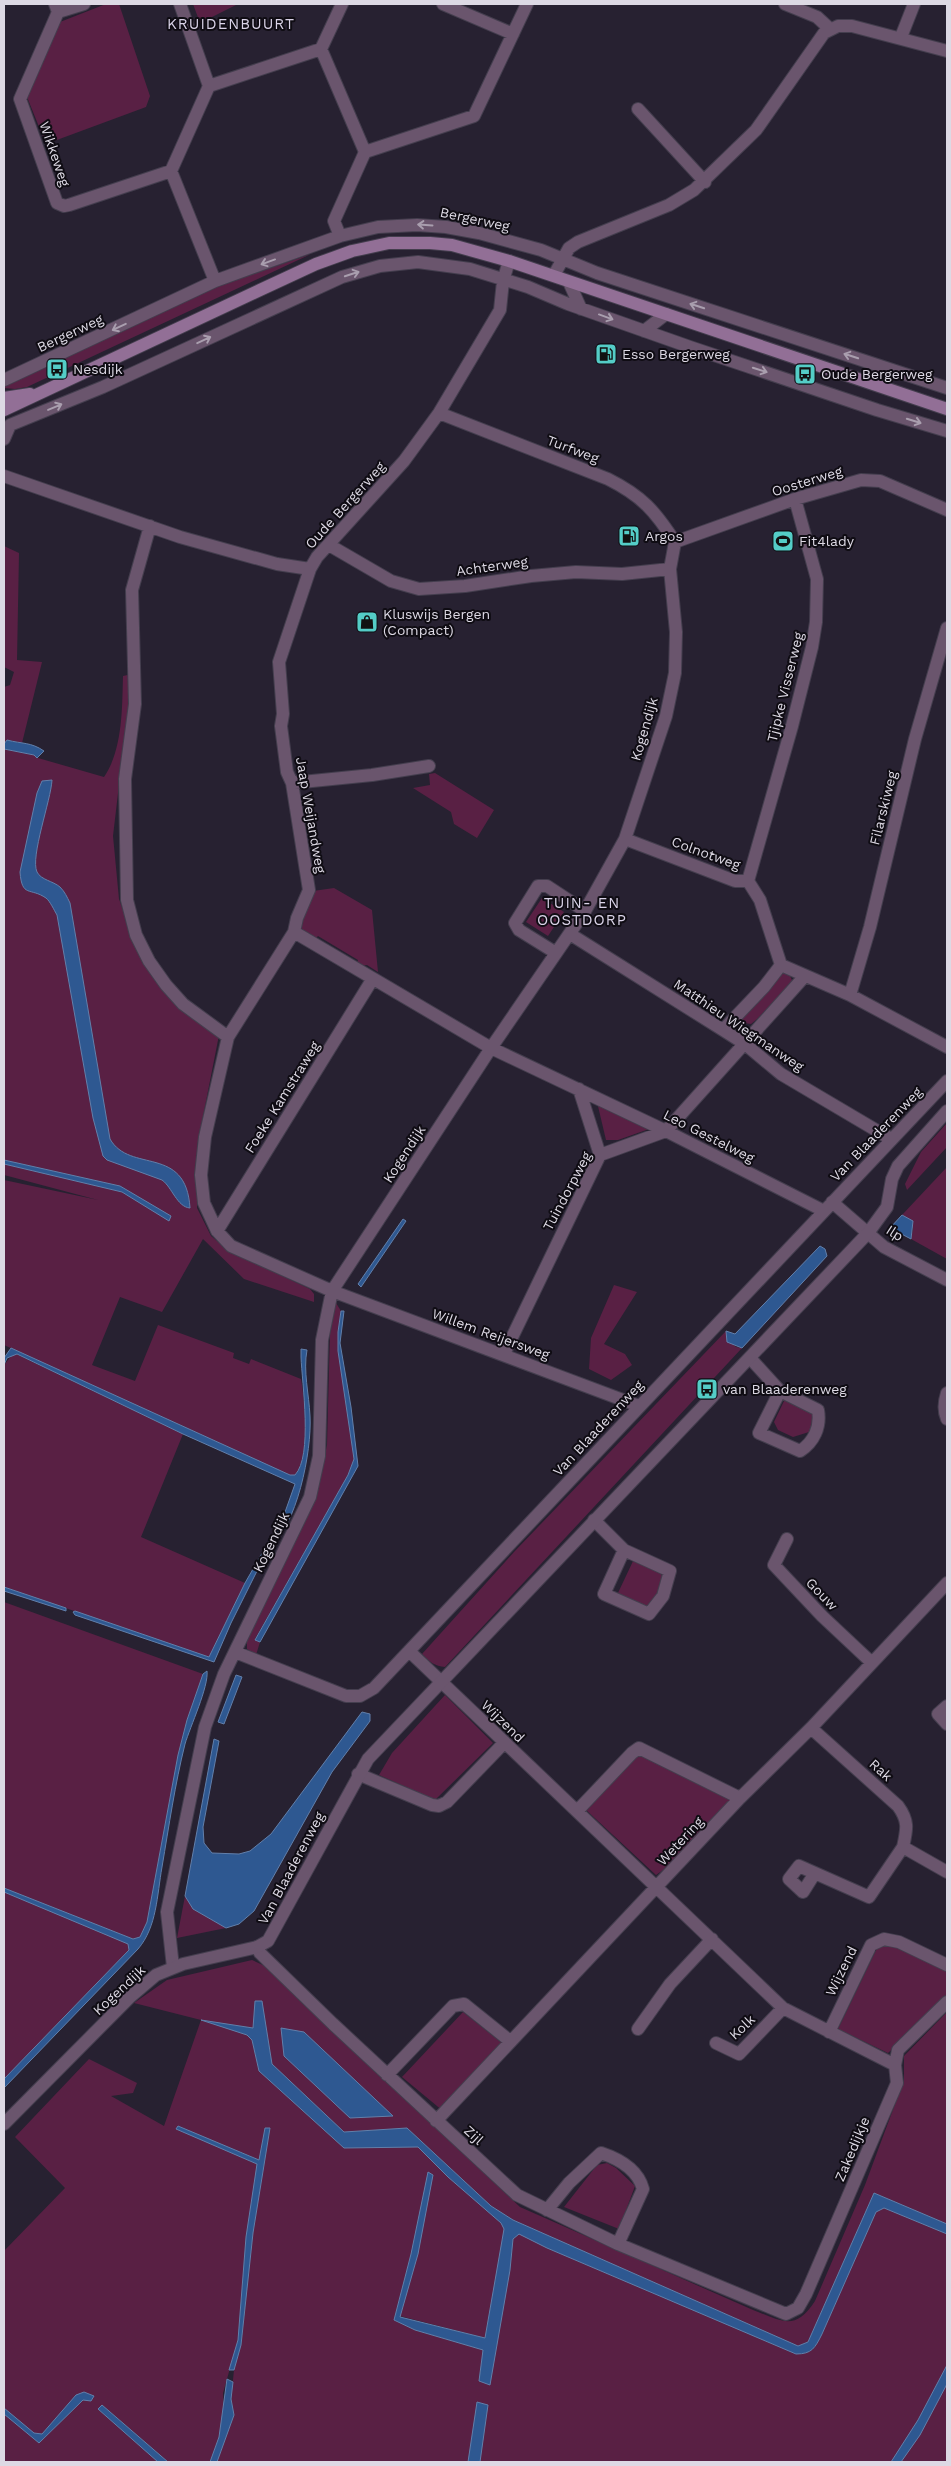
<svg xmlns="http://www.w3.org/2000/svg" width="951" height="2466" font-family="'Work Sans',sans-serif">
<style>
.green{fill:#592044}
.water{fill:#2e5891;stroke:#627faa}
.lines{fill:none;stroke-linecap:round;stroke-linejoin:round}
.minor-casing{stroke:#443e4e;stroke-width:14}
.tertiary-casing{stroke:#443e4e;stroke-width:14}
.secondary-casing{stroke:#443e4e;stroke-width:14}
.minor{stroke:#6a556d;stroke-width:12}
.tertiary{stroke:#6a556d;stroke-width:12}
.secondary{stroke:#926f96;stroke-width:12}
.oneway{stroke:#a99eae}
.labels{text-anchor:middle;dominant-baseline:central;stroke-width:4;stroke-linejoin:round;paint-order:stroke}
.street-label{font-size:14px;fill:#ddd9e4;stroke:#0f0c13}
.poi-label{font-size:14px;fill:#ddd9e4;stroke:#0f0c13;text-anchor:start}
.neighbourhood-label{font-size:15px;letter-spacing:1px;fill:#dad3e8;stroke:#0f0c13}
</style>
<rect width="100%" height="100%" fill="#272131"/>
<path class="green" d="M106 4H119L150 96 146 107 46 144 27 97 60 22Z
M193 4H238L200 23Z
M311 254 27 387 15 389 4 388V386L188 299 224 284Z
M4 546 19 553 17 660 42 662 22 743 7 740 4 744V687L10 685 14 672 4 667Z
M132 674 113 836 119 899 136 946 154 978 169 996 219 1035 197 1147V1208L211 1236 229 1251 310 1289 314 1294V1302L244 1279 203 1239 162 1312 120 1297 92 1365 135 1381 158 1325 234 1353 233 1358 249 1364 251 1359 301 1379C305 1401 310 1458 295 1475H290L4 1345V1180L98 1200 4 1175V1164L122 1192 169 1220 170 1216 120 1186 4 1160V749L34 755 38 758 104 777C123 749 122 708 123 676Z
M435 773 494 810 477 838 454 824 451 812 413 788 430 785 429 774Z
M334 888 372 910 378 972 367 965 361 966 357 964 358 960 318 936 315 939 302 931 300 923 313 891Z
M542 898 564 912 548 936 526 922Z
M784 972 790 976 793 982 757 1019 751 1024 744 1023 742 1019Z
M597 1102 649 1129 618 1140H606Z
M947 1123V1147L907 1190 905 1184 921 1152Z
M947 1167V1259L911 1239 913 1228 902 1215Z
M614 1285 637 1292 604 1344 625 1354 632 1365 611 1380 589 1369 591 1338Z
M336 1303 341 1311 338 1332V1351L354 1459 348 1475 255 1639 260 1642 256 1655 247 1649V1637L302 1528 317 1490 327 1445 330 1333Z
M726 1331V1337L736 1347 742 1348 445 1667C435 1666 429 1662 422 1654L514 1552Z
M13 1354H16L183 1434 141 1537 245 1583 209 1657 4 1587V1365Z
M785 1399 811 1412 815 1421 809 1432 793 1437 778 1430 774 1422Z
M634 1559 660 1571 663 1579 654 1603 646 1608 617 1595Z
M4 1602 203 1674 187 1720 178 1755 147 1922 140 1937 133 1939 4 1888Z
M445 1695 493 1743 435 1800 379 1775 392 1753Z
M641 1752 733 1800 676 1861 656 1875 585 1809Z
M4 1892 112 1936 128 1944 129 1950 4 2079Z
M185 1896 193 1909 226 1928 177 1938Z
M881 1940 947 1968V1998L888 2053 838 2029Z
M252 1960 265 1966 520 2207 753 2310C782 2321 795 2332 815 2301L865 2185 904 2080V2056L947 2012V2224L874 2193 808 2342 798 2346 513 2220 491 2206 407 2128 344 2132 272 2064 261 2001 255 2002 253 2028 205 2021 247 2035 252 2040 259 2071 344 2148 418 2147 448 2177 501 2223 505 2229 485 2338 400 2316 418 2254H411L394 2320 415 2330 483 2350 479 2381 510 2270 513 2239 519 2233 547 2248 796 2354C812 2354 815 2348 822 2334L876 2212 884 2208 947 2234V2462H217L234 2415 231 2399 234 2370 241 2345 253 2233 270 2128H265L259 2160 241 2152 226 2150 257 2164 258 2168 246 2237 238 2340 223 2393 224 2410 219 2437 210 2462H168L102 2405 98 2409 158 2462H4V2414L39 2443 83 2400 76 2395 42 2434H34L4 2408V2251L65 2188 15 2137 89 2059 137 2083 133 2093 111 2096 164 2126 201 2020 134 2003 167 1980Z
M463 2012 502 2043 443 2111 402 2077Z
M607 2163 616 2168 635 2186 619 2229 564 2207 597 2165Z"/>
<path class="water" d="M7 740C22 744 31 742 44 751L37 758 34 755 4 749V744Z
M52 780C51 800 30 857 37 872 41 880 53 881 60 887 65 892 67 897 70 903L110 1139C130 1174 186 1144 190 1208 177 1207 172 1187 162 1180L107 1160 103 1156 93 1118 57 915C54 910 50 901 46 898 30 887 22 898 20 872L37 793 42 781Z
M4 1160 120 1186 171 1216 169 1221 122 1192 4 1164Z
M902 1215 913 1221 911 1239 890 1228Z
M403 1219 406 1221 361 1287 358 1284Z
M820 1246 825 1249 827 1256 742 1348 727 1342 726 1331 735 1334Z
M341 1311H344L340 1343 351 1407 358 1466 260 1642 255 1640 348 1475 354 1459 338 1351V1332Z
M11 1348 290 1475H295C313 1456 302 1383 301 1357V1349L307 1350C303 1371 309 1394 310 1416 312 1451 297 1527 268 1549L231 1623 214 1662 75 1615 73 1612 75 1611 209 1657 245 1583 284 1515 295 1484 183 1434 17 1354 7 1358 4 1365V1358Z
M4 1587 66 1608V1611L4 1591Z
M207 1671C209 1686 190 1727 185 1744 175 1784 169 1826 162 1867 157 1895 157 1927 138 1949L4 2088V2079L129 1950 128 1944 4 1892V1888L133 1939 140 1937 147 1922 178 1755 187 1720 203 1674Z
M236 1675 242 1677 224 1724 218 1722Z
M362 1712 370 1714V1721L332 1772 254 1911 239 1924 226 1928 193 1909 185 1896 214 1739 219 1741 203 1827 204 1843 212 1853 239 1854 250 1851 271 1834Z
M255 2001H262L272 2064 344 2132 407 2128 491 2206 513 2220 798 2346 808 2342 874 2193 947 2224V2234L884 2208 876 2212 822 2334C815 2348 812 2354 796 2354L547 2248 519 2234 513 2239 510 2270 490 2385 479 2381 483 2350 415 2330 394 2320 411 2254 428 2172 433 2175 418 2254 400 2317 485 2338 504 2229 501 2223 448 2177 418 2147 344 2148 259 2071 252 2040 247 2035 201 2020 253 2028Z
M281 2028 304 2032 393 2116 350 2118 284 2056Z
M178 2126 259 2160 265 2128H270L253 2233 241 2345 234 2370H229L238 2340 246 2237 257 2164 176 2129Z
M947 2365V2384L920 2435 901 2462H891L918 2420Z
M227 2379 233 2382 231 2399 234 2415 217 2462H210L219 2437Z
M84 2392 94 2396 91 2401 83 2400 39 2443 4 2414V2408L34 2433 42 2434 76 2395Z
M477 2402 488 2405 480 2462H468Z
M102 2405 168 2462H158L98 2409Z"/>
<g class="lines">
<g class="minor-casing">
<path id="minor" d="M55 4 58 12 20 99 57 203 64 206 69 205 171 171
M443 4 513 34
M785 4 817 17 830 29
M58 12 84 4
M901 37 914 4
M321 49 365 152 334 221 340 236
M209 86 321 49 342 4
M638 109 705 182
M365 152 474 116 527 4
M171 171 209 86 180 4
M171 171 215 281
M554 275 569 248 578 242 669 205 694 190 756 130 824 33 838 26H852L947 51
M569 282 581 309
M644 331 666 314
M4 380 215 281 340 236 378 227 417 225 446 227 479 233 541 250 597 273 947 388
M439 413 608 479C642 496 655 511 675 542
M4 439 10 425 103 387 342 277 380 266 418 262 470 269 528 287 568 304 690 347 877 410 947 431
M4 476 180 537 277 564 310 569 317 557 404 461 439 413 500 310 503 281 509 261
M150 526 132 590 135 704 125 779 127 900 136 935 149 961 166 985 183 1004 228 1037
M675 542 795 499 861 480 880 481 947 510
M329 545 391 581 419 589 465 586 531 576 576 572 622 574 670 569
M310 569 279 662 283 714 281 726 287 772 292 783 309 890 297 918 294 932 491 1048 666 1131 824 1211
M292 783 372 775 429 766
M625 839 735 881H748
M748 881 792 726 812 647 816 622 817 579 795 499
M748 881 760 900 781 965 850 995 947 1047
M294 932 228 1037 205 1137 201 1175 204 1203 217 1231 231 1246 332 1291 639 1406
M570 934 723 1030 745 1044 781 1074 891 1139
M556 953 519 930 515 923 538 886H547L585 911
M850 995 870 927 915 739 947 628
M723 1030 764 987 781 965
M579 1089 600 1155
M832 1202 884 1247 947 1280
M217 1231 372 980
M504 1354 600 1155 666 1131 804 977
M750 1358 780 1391 759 1433 800 1451C814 1442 821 1427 818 1410L780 1391
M947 1393C944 1402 943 1410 947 1419
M594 1520 624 1550 604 1594 649 1614 663 1596 670 1571 624 1550
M787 1539 774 1565 822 1616 871 1662
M409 1651 783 2008 895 2065
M235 1652 346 1696H360L374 1688 947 1081
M947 1706 938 1714 947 1724
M811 1728 898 1806C909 1821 907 1829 903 1847L947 1872
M358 1774 432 1805 439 1806 447 1802 504 1743
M578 1810 632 1753 639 1748 740 1798
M815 1873 803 1892 789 1879 799 1866 869 1897 903 1847
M257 1947 260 1953 333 2024 517 2195 618 2244 786 2314 798 2308 806 2294 897 2083 895 2065 898 2050 947 2002
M173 1967 167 1912 205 1727 224 1674 310 1497 319 1456 322 1340 332 1291 491 1048 585 911 625 839 666 716 675 673 676 632 670 569 675 542
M638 2029 670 1984 712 1939
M829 2032 871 1945 884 1939 899 1942 947 1965
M716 2043 739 2054 783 2008
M387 2075 453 2006 464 2004 510 2041
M436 2121 740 1798 811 1728 947 1583
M547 2210 569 2183 601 2153C619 2159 638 2170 643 2189L618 2244"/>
</g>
<g class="tertiary-casing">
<path id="tertiary" d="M4 2124 129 1998 156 1975 183 1964 257 1947 268 1941 368 1759 868 1233 887 1207 892 1179 898 1166 947 1111"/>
</g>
<g class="secondary-casing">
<path id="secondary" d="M4 398 30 394
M4 410 260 290 316 264 352 251 389 243H430L452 245 509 261 947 409"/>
</g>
<use href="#minor" class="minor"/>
<use href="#tertiary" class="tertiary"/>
<use href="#secondary" class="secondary"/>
</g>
<defs><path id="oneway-shaft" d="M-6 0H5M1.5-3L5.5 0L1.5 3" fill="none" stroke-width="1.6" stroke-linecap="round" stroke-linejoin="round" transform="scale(1.25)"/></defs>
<g class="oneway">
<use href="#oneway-shaft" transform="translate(425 225) rotate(-176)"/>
<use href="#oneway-shaft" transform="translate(268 262) rotate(160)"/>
<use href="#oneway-shaft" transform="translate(352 274) rotate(-18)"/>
<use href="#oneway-shaft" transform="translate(697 306) rotate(-162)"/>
<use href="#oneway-shaft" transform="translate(606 317) rotate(20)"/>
<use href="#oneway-shaft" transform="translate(119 327) rotate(155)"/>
<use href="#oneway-shaft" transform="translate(204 340) rotate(-25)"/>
<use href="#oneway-shaft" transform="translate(851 356) rotate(-162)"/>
<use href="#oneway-shaft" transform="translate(760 370) rotate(18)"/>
<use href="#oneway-shaft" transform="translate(55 407) rotate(-23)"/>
<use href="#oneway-shaft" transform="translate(914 421) rotate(17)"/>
</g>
<defs>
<g id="fuel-square" transform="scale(1.125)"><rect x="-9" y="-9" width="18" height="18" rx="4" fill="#54cdc7" stroke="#0f0c13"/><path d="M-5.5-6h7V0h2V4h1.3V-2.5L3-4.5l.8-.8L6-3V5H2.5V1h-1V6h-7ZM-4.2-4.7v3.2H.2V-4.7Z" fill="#111"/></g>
<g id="bus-square" transform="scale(1.125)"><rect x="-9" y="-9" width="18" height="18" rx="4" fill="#54cdc7" stroke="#0f0c13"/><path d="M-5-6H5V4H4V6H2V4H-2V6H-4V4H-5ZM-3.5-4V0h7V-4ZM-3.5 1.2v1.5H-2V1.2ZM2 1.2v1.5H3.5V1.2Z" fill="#111"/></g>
<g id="stadium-square" transform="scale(1.125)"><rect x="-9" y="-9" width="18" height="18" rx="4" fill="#54cdc7" stroke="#0f0c13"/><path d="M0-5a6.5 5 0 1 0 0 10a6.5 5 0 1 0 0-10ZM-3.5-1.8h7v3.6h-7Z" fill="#111"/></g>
<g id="shop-square" transform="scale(1.125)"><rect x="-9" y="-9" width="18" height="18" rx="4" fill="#54cdc7" stroke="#0f0c13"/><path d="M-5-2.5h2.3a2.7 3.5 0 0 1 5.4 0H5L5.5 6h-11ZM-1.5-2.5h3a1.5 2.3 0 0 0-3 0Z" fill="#111"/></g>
</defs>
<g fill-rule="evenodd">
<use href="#fuel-square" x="606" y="354"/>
<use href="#bus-square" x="57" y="369"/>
<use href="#bus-square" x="805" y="374"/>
<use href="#fuel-square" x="629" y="536"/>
<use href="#stadium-square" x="783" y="541"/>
<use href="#shop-square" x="367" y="622"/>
<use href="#bus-square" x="707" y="1389"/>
</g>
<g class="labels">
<g class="street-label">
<text transform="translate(55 154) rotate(71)">Wikkeweg</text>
<text transform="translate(475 219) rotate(12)">Bergerweg</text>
<text transform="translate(70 333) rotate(-25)">Bergerweg</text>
<text transform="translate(573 449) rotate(21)">Turfweg</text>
<text transform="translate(807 481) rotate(-17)">Oosterweg</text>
<text transform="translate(345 505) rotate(-48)">Oude Bergerweg</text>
<text transform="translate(492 566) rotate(-8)">Achterweg</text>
<text transform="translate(785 687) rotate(-76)">Tjipke Visserweg</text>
<text transform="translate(644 729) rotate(-74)">Kogendijk</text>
<text transform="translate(883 808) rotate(-76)">Filarskiweg</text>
<text transform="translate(311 815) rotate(80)">Jaap Weijandweg</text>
<text transform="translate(706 853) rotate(20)">Colnotweg</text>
<text transform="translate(739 1025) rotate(34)">Matthieu Wiegmanweg</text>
<text transform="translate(282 1097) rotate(-58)">Foeke Kamstraweg</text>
<text transform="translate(876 1134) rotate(-46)">Van Blaaderenweg</text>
<text transform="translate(709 1136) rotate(27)">Leo Gestelweg</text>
<text transform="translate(404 1154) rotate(-57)">Kogendijk</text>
<text transform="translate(567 1191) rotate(-62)">Tuindorpweg</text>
<text transform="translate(895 1233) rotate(33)">Ilp</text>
<text transform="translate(491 1334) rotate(20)">Willem Reijersweg</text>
<text transform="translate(598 1428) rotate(-47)">Van Blaaderenweg</text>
<text transform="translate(271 1542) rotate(-64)">Kogendijk</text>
<text transform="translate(822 1594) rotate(46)">Gouw</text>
<text transform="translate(503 1721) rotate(44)">Wijzend</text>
<text transform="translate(881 1770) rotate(42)">Rak</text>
<text transform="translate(680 1841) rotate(-47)">Wetering</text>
<text transform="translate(291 1868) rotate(-62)">Van Blaaderenweg</text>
<text transform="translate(841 1971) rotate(-64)">Wijzend</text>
<text transform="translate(119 1990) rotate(-43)">Kogendijk</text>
<text transform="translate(742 2027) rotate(-43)">Kolk</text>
<text transform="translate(474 2135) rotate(42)">Zijl</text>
<text transform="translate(852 2149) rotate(-67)">Zakedijkje</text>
</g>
<g class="poi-label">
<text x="622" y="354">Esso Bergerweg</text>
<text x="73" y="369">Nesdijk</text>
<text x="821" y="374">Oude Bergerweg</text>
<text x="645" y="536">Argos</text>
<text x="799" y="541">Fit4lady</text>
<text x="383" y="614">Kluswijs Bergen<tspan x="383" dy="16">(Compact)</tspan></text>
<text x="723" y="1389">van Blaaderenweg</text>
</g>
<g class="neighbourhood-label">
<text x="231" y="24">KRUIDENBUURT</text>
<text x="582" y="903">TUIN- EN<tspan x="582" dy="17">OOSTDORP</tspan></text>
</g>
</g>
<rect width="951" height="2466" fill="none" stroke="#ddd9e4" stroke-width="10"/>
</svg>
